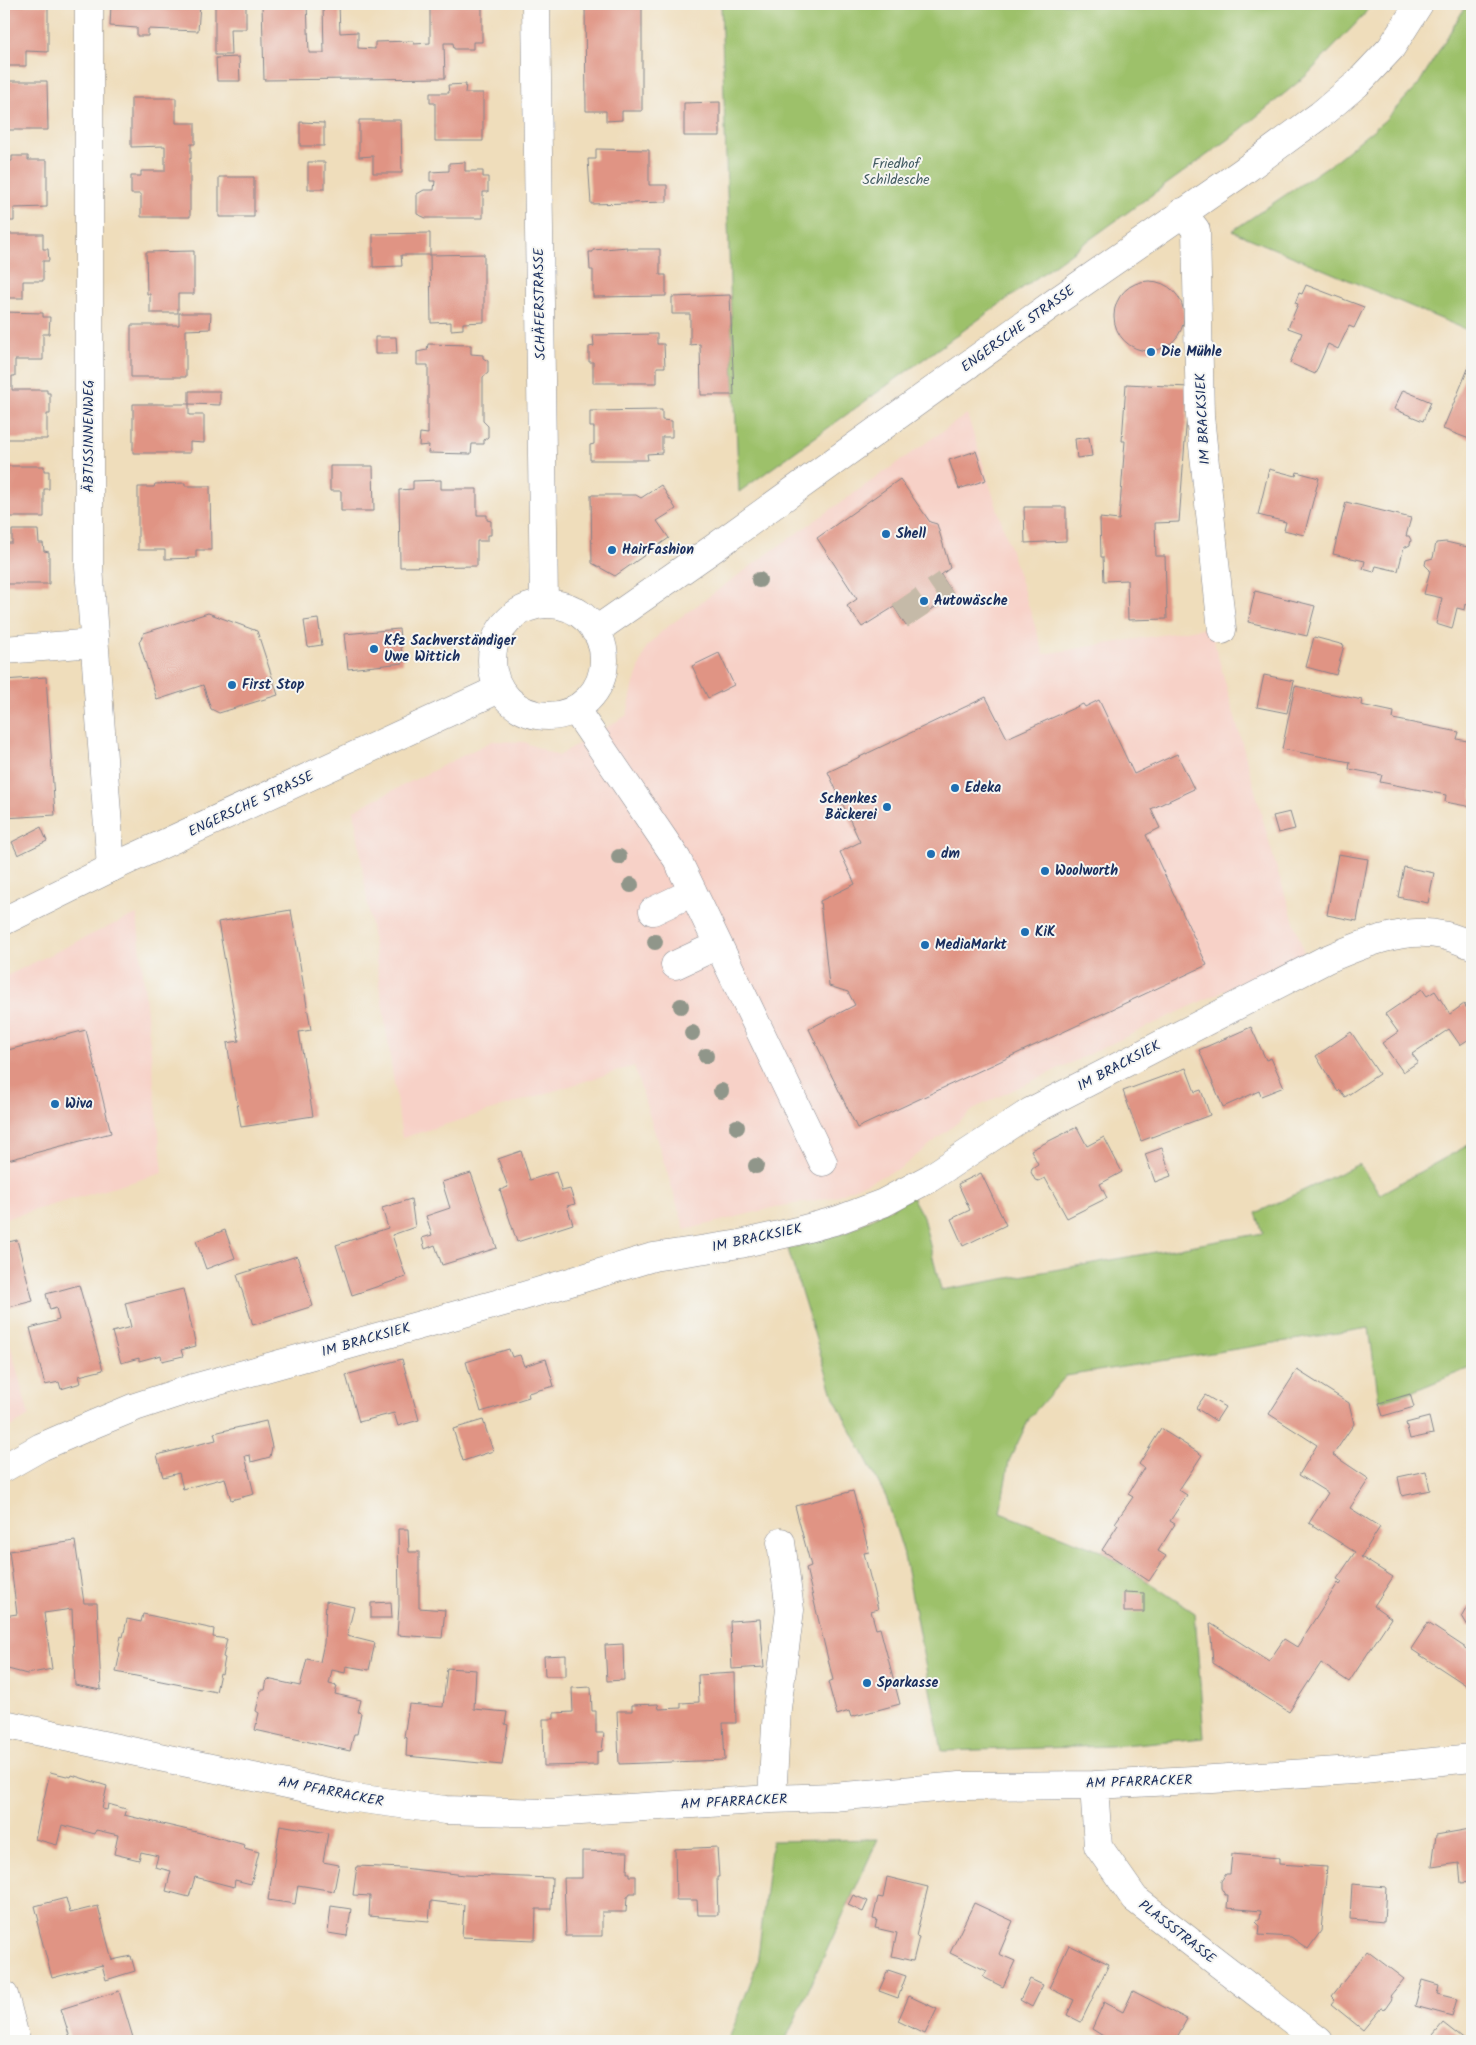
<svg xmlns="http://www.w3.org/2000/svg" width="1476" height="2045" font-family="Kalam,sans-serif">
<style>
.built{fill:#f7d1c7}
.green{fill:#9dc16b;stroke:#5c7864}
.building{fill:#e09484}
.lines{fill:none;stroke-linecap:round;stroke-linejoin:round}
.minor-tunnel{stroke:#c5baa8;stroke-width:28;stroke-dasharray:28 14;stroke-linecap:butt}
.minor-casing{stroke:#85868c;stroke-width:29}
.major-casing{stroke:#85868c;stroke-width:29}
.minor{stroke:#fff;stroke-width:28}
.major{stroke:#fff;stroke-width:28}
.tree{fill:#90968a}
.poi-dot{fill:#1f6fb2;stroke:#f6f6f2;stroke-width:2}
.labels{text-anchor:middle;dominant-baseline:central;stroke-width:4;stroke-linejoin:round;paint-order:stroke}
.park-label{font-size:14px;fill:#425b62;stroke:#f6f6f2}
.street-label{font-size:14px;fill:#1b2f5e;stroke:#f6f6f2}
.poi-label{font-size:14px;font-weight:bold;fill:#1b2f5e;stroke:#f6f6f2;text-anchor:start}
</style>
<rect width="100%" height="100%" fill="#f6f6f2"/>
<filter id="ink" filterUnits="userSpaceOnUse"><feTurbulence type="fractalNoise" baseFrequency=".02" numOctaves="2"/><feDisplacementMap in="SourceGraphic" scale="10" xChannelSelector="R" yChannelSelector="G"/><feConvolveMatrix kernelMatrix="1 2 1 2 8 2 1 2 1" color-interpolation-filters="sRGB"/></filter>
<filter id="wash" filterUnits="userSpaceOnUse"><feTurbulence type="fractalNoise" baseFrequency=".0096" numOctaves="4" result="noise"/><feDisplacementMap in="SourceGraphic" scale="20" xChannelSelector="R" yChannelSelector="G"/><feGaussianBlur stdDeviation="1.12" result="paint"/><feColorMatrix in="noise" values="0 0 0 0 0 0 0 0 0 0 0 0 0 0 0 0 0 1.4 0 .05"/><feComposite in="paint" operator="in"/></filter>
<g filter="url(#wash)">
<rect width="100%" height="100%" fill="#efddbb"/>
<path class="built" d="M967 414 1044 654 1210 627 1275 863 1304 953 977 1107 901 1168 834 1197 776 1207 685 1230 634 1066 402 1138 354 810 492 741 524 742 558 756 627 715 634 683 646 648 663 630 773 550Z
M137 914 163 1173 4 1219V977L101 930Z
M4 1320 29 1416 4 1431Z"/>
<path class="green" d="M721 4H1371L1363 16 1307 75 1228 140 739 492 731 314Z
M1467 4H1472V332L1232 231 1331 164 1384 121 1418 85Z
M1472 1143V1367L1411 1392 1379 1401 1369 1328 1066 1376 1030 1417 1009 1461 1000 1513 1103 1552 1195 1613 1204 1738 1110 1746 942 1751 903 1551 886 1497 834 1398 788 1249 847 1232 912 1197 923 1217 941 1290 1263 1233 1256 1213 1359 1164 1380 1194Z
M878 1839 785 2041H728L757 1965 772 1841Z"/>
<g id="blocks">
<path class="building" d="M111 4H200L198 31 148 29V36H137V28L110 26Z
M215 4H246V29H230L231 55H215Z
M262 4H307L309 53H324L323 4H339L340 33 358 32V48L375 49V42L414 41V44L430 43V4H482V42H473V49H454L453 43H444L445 78 264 80Z
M585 4H642V111H622V120L606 121V111H586Z
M4 5H48V52L26 51V66H4Z
M239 57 240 81H217L216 58Z
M4 81H47L48 130H4Z
M466 84 465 93H483V141H435V103H430V93H449L448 85Z
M131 98H176V123H195V144H191V159L190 158V217H141V194H131V176H141V171H165V146L131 147Z
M720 102V136H684V103Z
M359 120H401L402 173H373V156L359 157Z
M300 122 324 123V146H300Z
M596 149 649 150V185H667V202L591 204 588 159H596Z
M12 156H28V160H47V207L14 208V221H4V161H12Z
M308 162H325V189H308Z
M465 162V171H483V177H488V192H483V218H426L417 214V194L424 190H434L435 181H430V172L449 171V163Z
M219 177H254V217H219Z
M430 233V255L484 254V322L463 323V329L451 330V322L431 323 430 255H401L402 266 373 267V234Z
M4 234H43V249H48L49 261H43V281H23V298H4Z
M627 247V249H660V275H666V296L593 297V270H590L589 252H593V250Z
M194 251V294H178V313H150V294H147L146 252Z
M1114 316a35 35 0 1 1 70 0a35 35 0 1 1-70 0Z
M1306 285 1364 307 1354 328 1349 326 1338 349 1328 344 1315 374 1290 363 1302 333 1288 328 1298 304 1295 303 1299 293 1302 294Z
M730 295 734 395H701L700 344 690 345V314H672V297Z
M4 312 43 313V317H50L49 334H43V360H15V376H12V390H47V393H50V414H47V439H4Z
M179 313H211L210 329 186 330V377H131V325H179Z
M657 334V344H664L665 367H657V383H593V362H589V347L594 346 593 335Z
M375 337H396L397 354H375Z
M428 344 471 345V354L483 355V358L488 361V373L483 377V421L488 426V437L484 440V444H472L471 454 428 453 429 445 419 446 420 433 428 434V365H417V352L427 350Z
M1470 364 1472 365V440L1443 429Z
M1126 384 1189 387 1179 522 1155 523 1156 556H1165L1167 619 1128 620 1127 580 1104 581 1103 557H1101L1100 518 1119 520 1125 441H1122Z
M1403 390 1431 402 1423 421 1394 409Z
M189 391H220V405L189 404Z
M133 404H189V415H204V443L190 442V453H133Z
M662 410V420L672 421V437H662V453L647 454 648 460H590V445L594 444V427H590V411Z
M1089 437 1092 456 1077 458 1075 439Z
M976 451 986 480 959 489 949 460Z
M4 466H44V471H49V489H44V517H4Z
M330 466H373L374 511H341V491H330Z
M1269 469 1296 476 1297 472 1319 478 1304 535 1284 530 1286 522 1258 515Z
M900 479 930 522 937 524 950 568 941 575 954 595 906 626 894 607 862 627 847 606 857 599 817 538Z
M441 480V489H477V515H487V520L491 521V535H487V541H477V566L400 567 399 490 413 489V481Z
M185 483V486H210L211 550H196V558L165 559V550H138V487H154L155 484Z
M661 485 676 509 657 521 669 538 615 576 592 563 591 495H636L641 498Z
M1346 502 1411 518 1406 536H1409L1411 540 1410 545 1406 547H1404L1398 571 1376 566 1374 572 1363 569 1365 561 1333 554Z
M1024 507H1066V541L1025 543Z
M12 530H38L39 543H43L44 551 49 552V584H4V543H12Z
M1446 542 1472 548V606L1466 604 1465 610 1457 608 1452 629 1436 624 1442 598 1424 594 1430 570 1425 565 1426 560 1433 558 1436 543Z
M1255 591 1315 606 1307 636 1248 622Z
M208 613 257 631 278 695 219 713 211 709 203 685 157 700 139 642 144 633Z
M318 619 322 645 308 647 304 621Z
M399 629 403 663 348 669 344 634Z
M1314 637 1344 645 1336 675 1306 667Z
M719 653 734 685 708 698 692 666Z
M1264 675 1294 681 1287 713 1257 707Z
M46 677 55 815 4 818V680Z
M1295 686 1362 700 1361 705 1394 712 1393 719 1459 732 1457 739 1472 742V807L1445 802 1446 795 1380 782 1382 775 1349 769 1350 762 1282 749Z
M986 697 1007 738 1083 704 1085 707 1099 700 1134 774 1177 754 1194 789 1151 809 1160 828 1146 835 1207 965 857 1128 809 1029 855 1005 848 992 829 986 820 901 855 884 840 852 860 842 828 772Z
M1290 812 1295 829 1278 833 1273 816Z
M41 827 47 841 18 855 12 842Z
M1338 854 1368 859 1357 921 1327 915Z
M1404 867 1434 873 1428 903 1398 897Z
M291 910 311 1030 299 1032 313 1116 241 1127 227 1043 239 1041 218 922Z
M1422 989 1427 996 1435 991 1450 1014 1464 1004 1472 1017V1037L1460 1045 1449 1029 1412 1054 1418 1062 1403 1072 1382 1043 1398 1032 1385 1014Z
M1251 1027 1266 1060 1271 1058 1284 1087 1261 1096 1259 1091 1223 1107 1199 1050Z
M86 1030 111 1133 4 1161V1051Z
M1351 1032 1379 1074 1345 1097 1340 1090 1338 1092 1316 1056Z
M1186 1068 1195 1092 1201 1090 1210 1115 1141 1141 1123 1091Z
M1077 1127 1087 1146 1104 1137 1122 1172 1100 1184 1107 1198 1067 1218 1045 1178 1039 1181 1035 1180 1031 1172 1032 1168 1038 1164 1031 1150Z
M1162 1148 1171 1176 1155 1182 1145 1154Z
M521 1151 530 1180 556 1172 562 1191 570 1189 575 1204 567 1206 573 1224 517 1242 500 1190 508 1187 498 1159Z
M471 1173 497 1248 442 1265 435 1245 425 1249 422 1238 432 1235 426 1216 450 1208 442 1182Z
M981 1173 1006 1225 963 1246 951 1219 970 1210 958 1184Z
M411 1199 415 1227 392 1235 406 1277 352 1295 336 1245 388 1228 382 1208Z
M225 1230 235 1258 206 1269 196 1241Z
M17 1240 33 1301 5 1308 4 1243Z
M297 1256 313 1306 253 1325 237 1275Z
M79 1285 103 1370 79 1376 81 1383 61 1389 59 1382 45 1385 30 1328 59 1320 56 1308 50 1310 46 1294Z
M183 1289 196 1346 181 1350 183 1356 162 1361 161 1355 139 1361V1358L121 1363 112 1332 131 1327 125 1303Z
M509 1349 512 1357 520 1355 524 1366 546 1359 554 1386 528 1393 529 1397 481 1412 466 1362Z
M402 1359 419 1420 398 1426 394 1413 359 1422 346 1375Z
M1297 1370 1349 1403 1354 1424 1333 1455 1369 1479 1350 1508 1380 1527 1361 1557 1393 1577 1374 1606 1391 1618 1349 1682 1321 1663 1289 1712 1213 1663 1210 1623 1269 1661 1284 1639 1297 1647 1338 1583 1340 1585 1342 1582 1337 1579 1355 1552 1309 1523 1328 1493 1299 1475 1317 1445 1269 1414Z
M1410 1394 1414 1407 1383 1416 1379 1403Z
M1205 1395 1225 1407 1216 1421 1196 1408Z
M1429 1417 1433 1434 1410 1439 1406 1423Z
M483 1420 493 1451 463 1461 453 1429Z
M266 1421 272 1447 270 1457 251 1462 250 1455 245 1456 254 1494 231 1500 225 1478 183 1489 179 1473 163 1477 157 1455 216 1440 214 1433Z
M1161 1429 1202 1455 1179 1490 1187 1495 1170 1521 1175 1524 1158 1551 1166 1556 1149 1581 1102 1550 1118 1525 1115 1523 1133 1497 1128 1494 1144 1468 1139 1464Z
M1426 1471 1430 1490 1402 1496 1398 1477Z
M853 1491 869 1552 864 1553 878 1609 871 1611 876 1629 880 1628 900 1704 851 1717 849 1711 837 1715 828 1682 833 1680 806 1568 811 1566 795 1506Z
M398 1529H408L409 1552H419V1608L445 1610 442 1638 397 1635 399 1606Z
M75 1541 84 1603H97L101 1690 75 1685 72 1609 44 1613 52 1669 27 1674 4 1668V1616L17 1614 9 1551Z
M1124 1592 1144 1593V1612H1124Z
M326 1601 354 1607 347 1636 375 1643 369 1670 346 1666 345 1673 332 1670 329 1684 337 1686 335 1694 361 1700 358 1712 361 1713 357 1734H354L350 1751 255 1730 259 1713 256 1711 261 1690H265L267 1679 300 1686 307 1659 320 1662 324 1643Z
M391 1602 392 1618H371V1603Z
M1467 1607H1472V1626H1468L1462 1616Z
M143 1614 214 1629 213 1637 227 1639 223 1657 225 1658 222 1674 220 1673 216 1692 116 1672 120 1653 118 1652 121 1636 123 1637 127 1619 141 1622Z
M760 1619 764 1667 732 1669 730 1621Z
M1428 1623 1472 1652V1689L1411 1649Z
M623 1644 624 1680 607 1681 605 1645Z
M566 1655V1676H545L544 1656Z
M447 1668 476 1670 474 1709 507 1712 505 1724 508 1725 502 1765 406 1756 407 1738 404 1737 409 1704 443 1707Z
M735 1673 736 1723H723L725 1760 619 1764 617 1711H632V1705L658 1704 659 1709 681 1708V1703L699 1702 698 1675Z
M591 1687 592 1711H596V1733H604L602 1751 597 1752V1765L544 1766 543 1719H554V1713L573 1712 572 1688Z
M50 1772 71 1777 72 1775 107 1786 102 1809 107 1810 108 1804 126 1809 124 1815 205 1834 245 1845 244 1848 259 1852 251 1884 235 1880 234 1887 195 1877 189 1897 166 1891 171 1871 155 1867 158 1856 141 1852 139 1860 114 1854 118 1835 96 1830 95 1834 62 1825 57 1845 35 1839Z
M1470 1824H1472V1882L1461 1883 1459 1863 1432 1867 1436 1835 1470 1829Z
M280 1825 328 1833 323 1862 339 1865 334 1891 298 1885 295 1904 268 1900Z
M717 1847 719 1877H717L718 1915H698L697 1900H676L675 1849Z
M582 1851 628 1852 627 1873H630V1876H636V1893H630L629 1896 627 1897 626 1912H602V1936H566L564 1878H582Z
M1232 1854 1279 1858V1864L1327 1867 1321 1931 1308 1949 1291 1937 1259 1935 1260 1926 1256 1922 1260 1919 1261 1911 1227 1908 1228 1895H1225L1221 1888V1881L1226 1874H1230Z
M357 1866 403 1868 465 1875 552 1878 551 1909H536L535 1940 462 1937 464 1905 431 1901 429 1921 369 1916 370 1896 353 1895Z
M887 1877 928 1887 916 1936 919 1937 913 1961 892 1956 897 1933 875 1928 877 1920 873 1919 878 1897 883 1898Z
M1352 1884 1386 1887 1384 1922 1350 1919Z
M853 1895 868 1901 863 1912 848 1905Z
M66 1898 70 1913 98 1906 112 1960 131 1956 135 1971 106 1980 102 1965 52 1978 37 1922 39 1921 35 1906Z
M974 1903 1013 1921 999 1954 1015 1961 1003 1987 983 1977 987 1971 950 1953Z
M331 1906 351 1909 347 1936 328 1933Z
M1069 1945 1109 1964 1081 2022 1067 2015 1074 2000 1049 1988Z
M1367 1951 1404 1979 1390 1996 1392 1999 1385 2009 1381 2008 1363 2030 1331 2004 1335 1999 1332 1996Z
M888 1970 906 1976 898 1998 879 1991Z
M1030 1979 1043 1985 1032 2007 1020 2000Z
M1422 1980 1439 1985 1437 1994 1457 1999 1452 2016 1415 2006Z
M119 1991 134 2041H71L61 2009Z
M1133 1991 1187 2019 1175 2041H1107L1108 2039 1092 2029 1104 2002 1123 2012Z
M909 1996 937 2009 925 2034 898 2021Z
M1443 2023 1466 2041H1428Z"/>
</g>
</g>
<g filter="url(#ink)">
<use href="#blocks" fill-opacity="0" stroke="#85868c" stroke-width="1"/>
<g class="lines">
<path class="minor-tunnel" d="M900 616 947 584"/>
<g class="minor-casing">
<path id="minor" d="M89 4V567L111 868
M536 4 544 604
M1182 212 1196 230 1200 416 1222 630
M4 650 94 643
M575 709 677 859 823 1162
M653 911 693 892
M675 965 718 945
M4 1468 41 1447 94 1424 135 1407 190 1389 507 1301 653 1257 740 1244 797 1231 838 1220 883 1203 930 1178 1030 1112 1325 960C1360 945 1404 926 1442 935 1452 937 1463 942 1472 945
M4 1724 348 1797 445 1810 549 1813 772 1799 833 1797 960 1786 1094 1785 1213 1779 1353 1770 1472 1758
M1094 1785 1098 1846 1135 1899 1319 2041
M772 1799 777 1708 790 1610 781 1542
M4 1995 16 2041"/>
</g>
<g class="major-casing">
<path id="major" d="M492 660a56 56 0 1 1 112 0a56 56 0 1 1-112 0Z
M595 631 714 548 1058 300 1241 173 1320 115 1357 84 1391 48 1419 4
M4 921 111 868 499 689"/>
</g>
<use href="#minor" class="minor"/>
<use href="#major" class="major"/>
</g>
<g class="tree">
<circle cx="759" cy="580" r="8"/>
<circle cx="619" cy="857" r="8"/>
<circle cx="631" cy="885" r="8"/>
<circle cx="655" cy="942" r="8"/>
<circle cx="681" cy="1006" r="8"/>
<circle cx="692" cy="1033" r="8"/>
<circle cx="706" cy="1056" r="8"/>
<circle cx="721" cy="1091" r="8"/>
<circle cx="737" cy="1127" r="8"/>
<circle cx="756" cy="1166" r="8"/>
</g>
</g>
<g class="poi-dot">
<circle cx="1151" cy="352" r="5"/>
<circle cx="886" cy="534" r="5"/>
<circle cx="612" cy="550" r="5"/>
<circle cx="924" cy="601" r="5"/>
<circle cx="374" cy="649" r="5"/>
<circle cx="232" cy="685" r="5"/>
<circle cx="955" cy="788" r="5"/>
<circle cx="887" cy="807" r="5"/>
<circle cx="931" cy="854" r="5"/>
<circle cx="1045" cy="871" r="5"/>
<circle cx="1025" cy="932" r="5"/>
<circle cx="925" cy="945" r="5"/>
<circle cx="55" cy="1104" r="5"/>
<circle cx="867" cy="1683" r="5"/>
</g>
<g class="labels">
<g class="park-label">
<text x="896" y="164">Friedhof<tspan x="896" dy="16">Schildesche</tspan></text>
</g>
<g class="street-label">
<text transform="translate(540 304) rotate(-91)">SCHÄFERSTRASSE</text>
<text transform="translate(1018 329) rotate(-36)">ENGERSCHE STRASSE</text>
<text transform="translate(1203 419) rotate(-93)">IM BRACKSIEK</text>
<text transform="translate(89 436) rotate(-90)">ÄBTISSINNENWEG</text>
<text transform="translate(251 804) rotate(-25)">ENGERSCHE STRASSE</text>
<text transform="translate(1119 1066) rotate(-28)">IM BRACKSIEK</text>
<text transform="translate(757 1238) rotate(-12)">IM BRACKSIEK</text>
<text transform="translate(366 1340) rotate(-16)">IM BRACKSIEK</text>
<text transform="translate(1139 1782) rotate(-2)">AM PFARRACKER</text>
<text transform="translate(331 1792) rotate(11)">AM PFARRACKER</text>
<text transform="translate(734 1802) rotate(-3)">AM PFARRACKER</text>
<text transform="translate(1177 1932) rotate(38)">PLASSSTRASSE</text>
</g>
<g class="poi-label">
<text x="1161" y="352">Die Mühle</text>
<text x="896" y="534">Shell</text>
<text x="622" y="550">HairFashion</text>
<text x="934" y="601">Autowäsche</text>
<text x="384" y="641">Kfz Sachverständiger<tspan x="384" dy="16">Uwe Wittich</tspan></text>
<text x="242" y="685">First Stop</text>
<text x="965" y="788">Edeka</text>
<text x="877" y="799" text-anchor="end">Schenkes<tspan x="877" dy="16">Bäckerei</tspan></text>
<text x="941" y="854">dm</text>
<text x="1055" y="871">Woolworth</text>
<text x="1035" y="932">KiK</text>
<text x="935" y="945">MediaMarkt</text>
<text x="65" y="1104">Wiva</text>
<text x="877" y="1683">Sparkasse</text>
</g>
</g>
<rect width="1476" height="2045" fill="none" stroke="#f6f6f2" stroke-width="20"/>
</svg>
